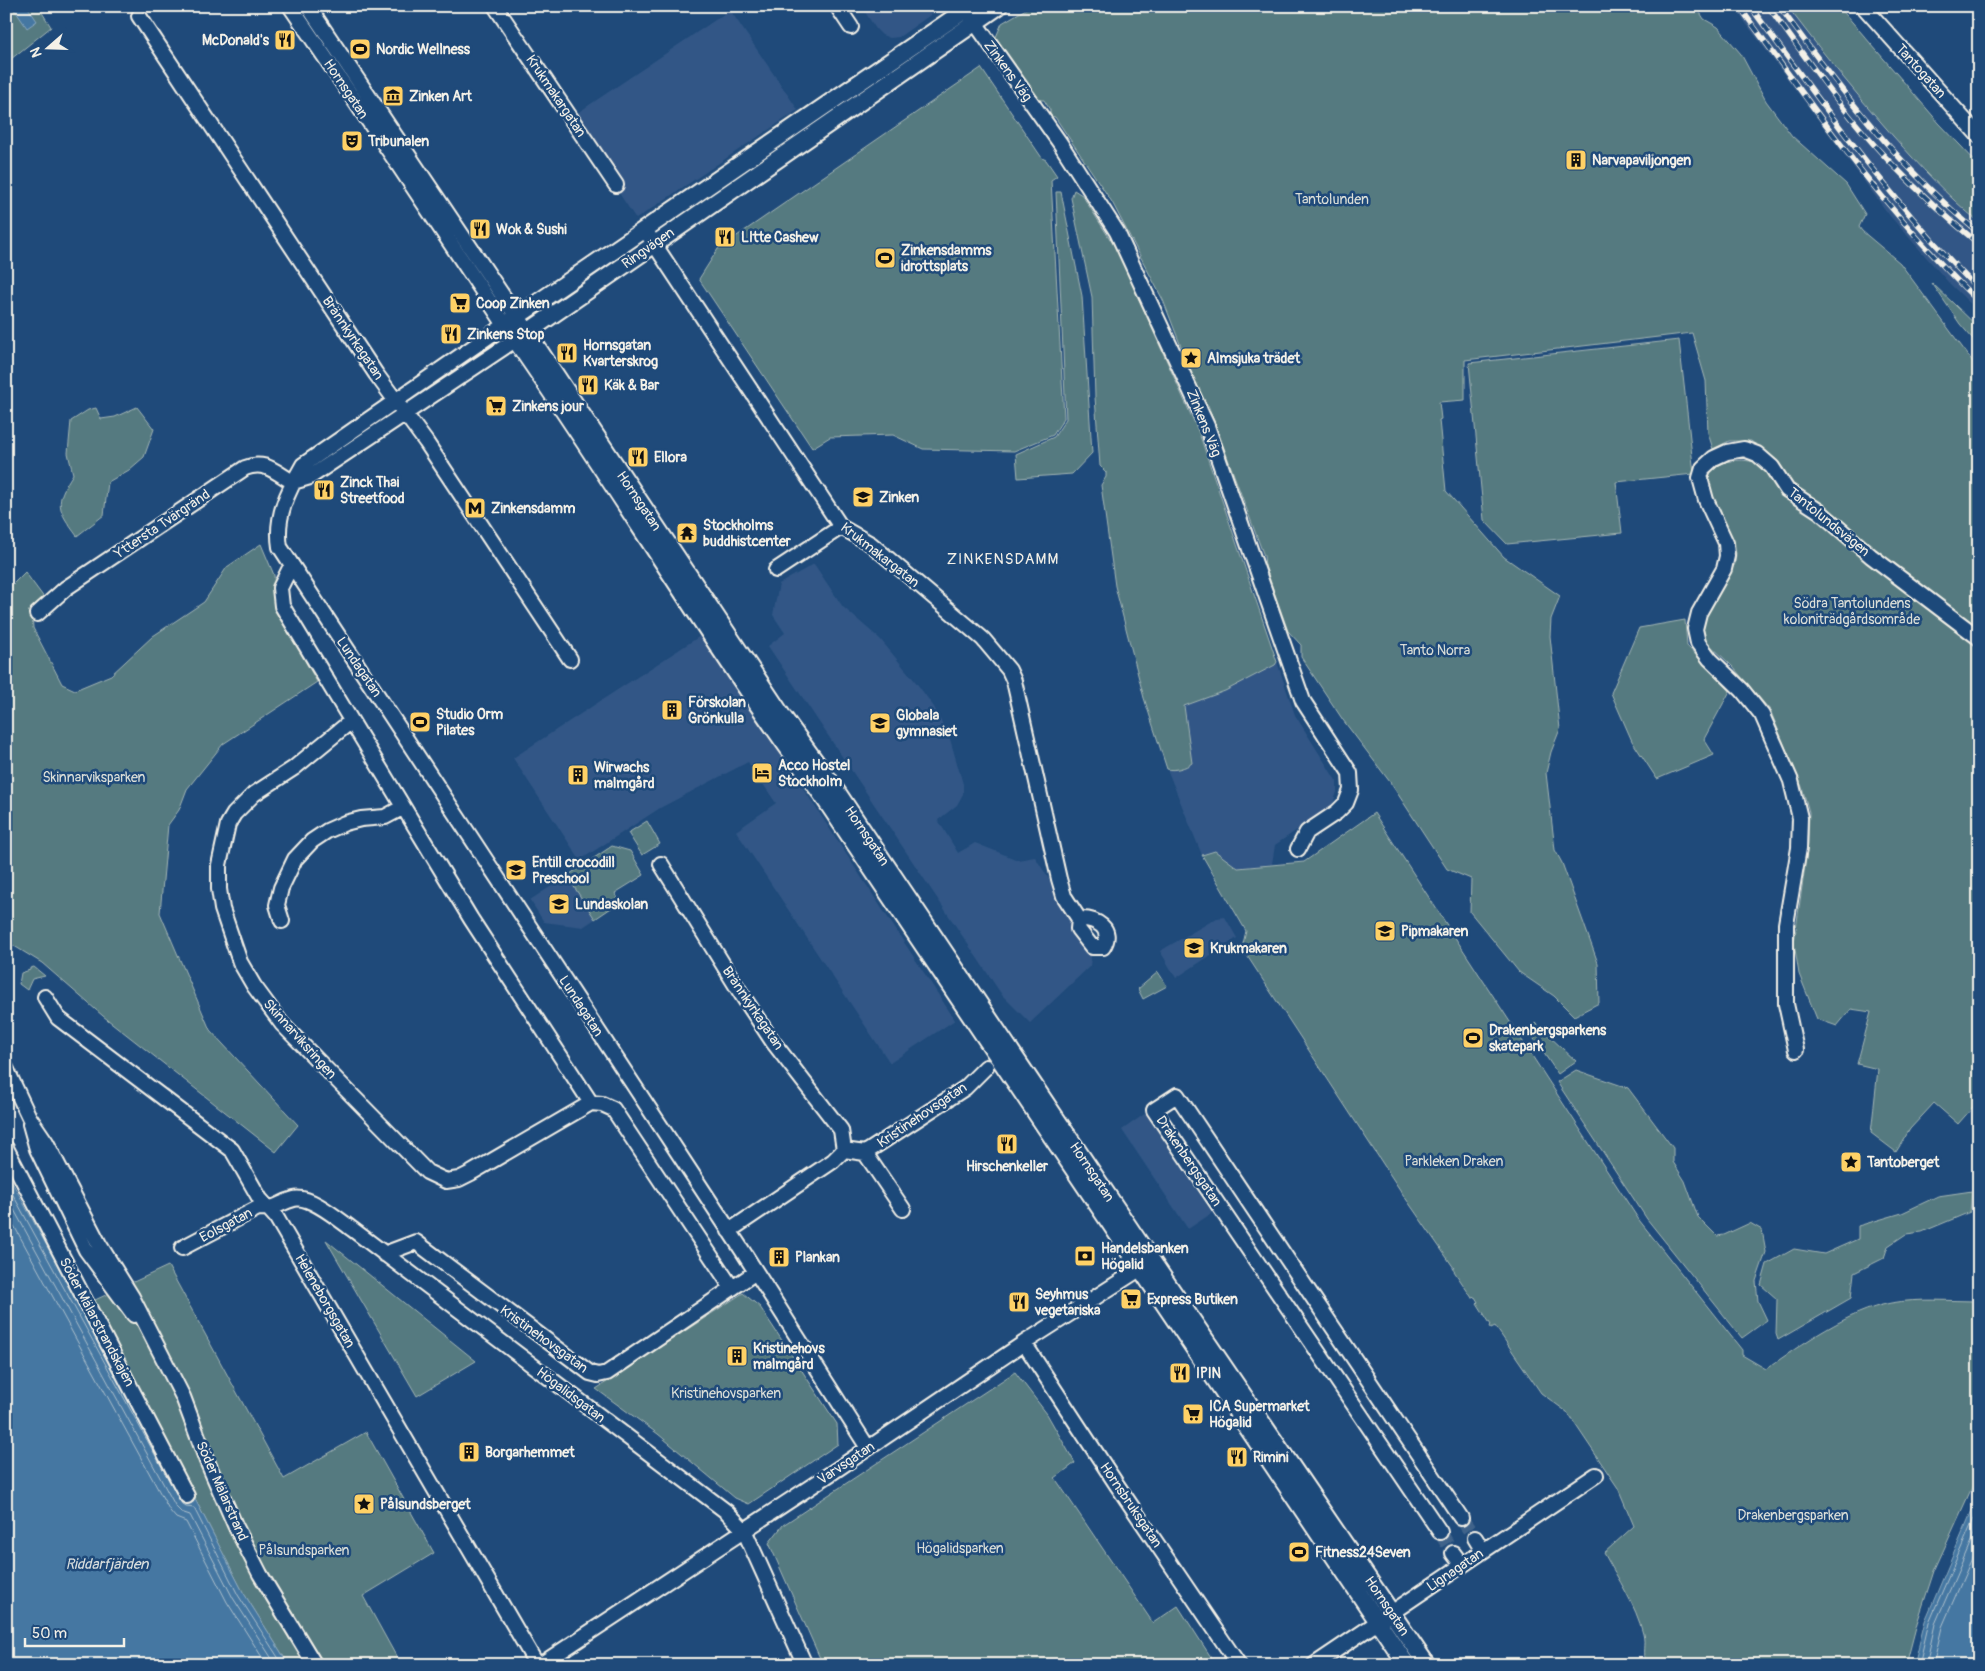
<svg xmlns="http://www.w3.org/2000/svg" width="1985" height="1671" font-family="Pangolin,sans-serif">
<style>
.built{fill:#325786}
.green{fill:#557a80;stroke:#a4b6b4}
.water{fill:#4477a2;stroke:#8aa8be}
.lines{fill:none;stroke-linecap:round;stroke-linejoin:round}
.shore{stroke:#aec0cc;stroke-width:1}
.minor-tunnel{stroke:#3f638a;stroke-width:14;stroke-dasharray:14 7;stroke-linecap:butt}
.minor-casing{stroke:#f4f1e8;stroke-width:18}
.major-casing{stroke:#f4f1e8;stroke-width:20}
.minor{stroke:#1f4a7a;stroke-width:14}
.major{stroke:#1f4a7a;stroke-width:16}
.rail-casing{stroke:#f4f1e8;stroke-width:5.5}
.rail{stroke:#1f4a7a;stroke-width:4;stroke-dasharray:11;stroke-linecap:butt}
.labels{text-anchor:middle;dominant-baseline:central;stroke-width:5;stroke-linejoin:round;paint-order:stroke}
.poi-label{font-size:14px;font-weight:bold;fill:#f4f1e8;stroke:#1f4a7a;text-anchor:start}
.street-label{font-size:14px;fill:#f4f1e8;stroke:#1f4a7a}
.park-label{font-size:14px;fill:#dcdfd8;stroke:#1f4a7a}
.neighbourhood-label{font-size:15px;letter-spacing:1px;fill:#f4f1e8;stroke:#1f4a7a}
.water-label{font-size:15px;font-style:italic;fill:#dadfde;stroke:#1f4a7a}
</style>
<rect width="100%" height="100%" fill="#1f4a7a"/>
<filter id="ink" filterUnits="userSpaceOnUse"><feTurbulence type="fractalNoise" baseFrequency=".02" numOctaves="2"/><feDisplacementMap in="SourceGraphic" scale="10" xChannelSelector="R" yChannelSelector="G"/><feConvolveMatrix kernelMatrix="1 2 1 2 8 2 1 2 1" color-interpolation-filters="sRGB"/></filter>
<g filter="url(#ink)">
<path class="built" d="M861 6H943L899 37 890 38 882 35 876 29Z
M1733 6H1787L1823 54 1873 113 1929 176 1979 222V312L1949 283 1890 216Z
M730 10 798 110 636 219 570 118Z
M814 564 843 607 880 639 915 681 934 707 950 739 963 784V794L957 805 938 820 958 853 975 843 1018 860 1035 857 1092 946 1090 966 1030 1023 1002 995 768 646 785 633 773 615 779 584Z
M700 636 753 712 955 1020 890 1063 736 831 776 803 748 762 660 808 580 860 513 758Z
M1277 662 1295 715 1337 782V792L1332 806 1275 845 1272 864 1238 868 1215 851 1202 855 1167 769 1171 770 1188 766 1192 763 1184 706 1225 691 1275 665Z
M567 876 595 919 583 927 544 922 530 900Z
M1225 917 1237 938 1176 978 1160 951 1217 918Z
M1146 1113 1212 1213 1188 1229 1122 1130Z"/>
<path class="green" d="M6 6H38L51 27 6 63Z
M1031 6H1696L1704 19 1718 27 1741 54 1766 101 1792 136 1846 184 1865 214 1859 227 1862 231 1900 263 1979 370V1100L1958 1124 1934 1103 1910 1129 1896 1152 1871 1133 1878 1069 1857 1064 1871 1012 1851 1009 1837 1026 1817 1019 1799 974 1794 943 1808 845 1809 812 1802 787 1770 710 1733 667 1707 642 1703 632V622L1710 605 1735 564 1736 553C1731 542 1708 494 1708 486 1708 483 1708 477 1710 474 1718 459 1745 457 1758 464 1768 470 1777 480 1783 488L1789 477 1767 454 1751 441H1729L1713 449 1708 433 1706 381 1692 333 1465 360V400L1439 402 1441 419 1439 420 1446 491 1504 557 1560 596 1551 619 1550 636 1560 729 1551 752 1546 773 1555 850 1562 863 1598 963 1599 1003 1574 1016 1554 996 1519 972 1470 912 1471 879 1447 869 1390 782 1343 720 1301 657V645L1288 631 1265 566 1264 556 1208 405 1203 403 1163 300 1112 202 1055 117 1050 116V110L1044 100H1039L1017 70 996 37 1002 23Z
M1787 6H1838L1840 8 1939 123 1979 165V222C1947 196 1920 166 1893 136 1856 94 1821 51 1787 6Z
M981 68 1042 158 1046 160 1057 176 1051 180 1064 418 1053 435 1014 451 923 449 893 435 830 437 812 448 699 279 718 249Z
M1074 190 1082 195 1117 250 1199 433 1277 662 1275 665 1225 691 1184 706 1192 763C1186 768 1174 771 1167 769L1144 698 1115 586 1101 485 1106 477V472L1100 466 1095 397 1092 297 1071 198Z
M1056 192H1061L1082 296 1092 453 1072 474 1018 478 1016 454 1054 437 1066 419Z
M1932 283 1979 328V346L1960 324Z
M1679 340 1694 474 1616 482 1622 533 1507 544 1484 520 1469 363Z
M137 407 154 429 144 457 129 470 108 482 104 515 77 536C57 509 54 503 73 474L68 453 71 421 88 410 96 408 101 419 115 417Z
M261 544 274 575 276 609 317 682 223 744 187 789 179 810 168 825 160 913 210 1030 298 1125 276 1152 103 1016 42 963 6 941V591L25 572 45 599 32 612 33 628 62 684 75 690 111 675 153 636 204 602 227 567Z
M1685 620 1687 646 1730 691 1704 739 1714 755 1657 779 1632 741 1611 693 1639 628Z
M1374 813 1639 1220 1742 1350V1355L1766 1369C1802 1344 1848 1311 1891 1303 1919 1298 1950 1301 1979 1301V1472L1934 1571 1917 1623 1906 1665H1646C1641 1652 1646 1645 1643 1634 1636 1605 1618 1579 1604 1553L1634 1526 1618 1488 1567 1412 1541 1393 1495 1326 1491 1328 1490 1326 1491 1325 1477 1303 1478 1302 1475 1297 1472 1298 1452 1268H1454L1404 1196 1242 948 1246 931 1202 855 1215 851 1238 868 1304 862Z
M647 821 660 844 642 855 628 833Z
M612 846 630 851 644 875 615 893 620 902 595 919 567 876Z
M34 967 45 976 32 979 27 990 19 984 21 973 30 970V968Z
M1158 972 1167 986 1143 999 1138 989Z
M1535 1023 1576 1061 1558 1074 1528 1030Z
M1576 1070 1628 1088 1673 1148V1162L1685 1181 1698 1217 1717 1236 1724 1235 1750 1223 1762 1230 1766 1252 1756 1281 1758 1301 1767 1320 1742 1338 1647 1219 1557 1082Z
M1972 1191 1970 1212 1922 1232 1906 1234 1888 1246 1884 1258 1854 1273 1851 1298 1778 1340 1776 1334 1777 1299 1761 1285 1767 1264 1794 1249 1824 1254 1858 1239V1226L1902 1213 1938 1196Z
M326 1240 476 1361 417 1396Z
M168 1266 284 1479 366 1432 434 1553 363 1596 401 1665H289L243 1592 195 1499 187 1503 80 1307Z
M743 1293 760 1307 837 1424 838 1444 749 1504 735 1498 658 1434 596 1389Z
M1015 1372 1047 1414 1075 1463 1055 1478 1153 1623 1178 1606 1216 1665H823L769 1543 783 1525Z"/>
<path class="water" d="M12 6H27L37 21 27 28Z
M6 1171 187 1503 195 1499 243 1592 289 1665H6Z
M1979 1494V1665H1914L1925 1621Z"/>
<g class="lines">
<path class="shore" d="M6 1182 182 1504 186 1507 194 1508 238 1595 283 1665
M6 1195 176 1507 181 1512 190 1515 233 1598 276 1665
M6 1211 170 1511 176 1518 186 1522 227 1602 267 1665
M1919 1665 1929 1622 1979 1507
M1926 1665 1935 1624 1979 1523
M1933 1665 1942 1627 1979 1542"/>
<path class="minor-tunnel" d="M1461 1518 1475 1538
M1440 1532 1453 1553"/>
<g class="minor-casing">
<path id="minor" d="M290 6 389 151 505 325 303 465C288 491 275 516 280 547L742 1250 868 1448
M308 6 517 317
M495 6 616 185
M837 6 851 27
M1863 6 1979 136
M969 14 1060 143 1117 232 1207 426 1303 701 1350 773 1351 790 1346 803 1337 812 1307 832 1298 849
M139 16 376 374 426 442 570 659
M645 230 841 527 871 544 983 639 1009 670 1014 681 1059 879 1064 896 1079 919 1078 929 1092 947H1103C1115 929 1096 918 1079 919
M293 482 310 477 515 340
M291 566 280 588 282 606 471 919 591 1103
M776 570 841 527
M37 614 66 588 245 468C265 460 275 472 293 482
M350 722 294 768 254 794 234 814 228 824 219 865V889L222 909 240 962 254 986 282 1024 427 1172 446 1181 459 1179 471 1173 591 1103
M661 864 742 995 773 1042 841 1130 844 1150
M282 921 277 905 281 888 295 859 312 841 327 831 345 823 361 819 385 817 402 808
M45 997 58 1018 232 1150 260 1199 276 1217 537 1665
M1796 1050 1786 1004V924L1799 848 1800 818 1791 781 1762 715 1742 690 1710 659 1698 643 1695 629 1699 613 1724 569 1727 556 1726 543 1706 500 1700 478 1703 468 1714 458 1727 452 1744 449 1757 454 1772 467 1787 490 1819 511 1871 556 1979 638
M6 1068 29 1117 46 1142 99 1244 132 1297 183 1397 207 1461 235 1525 260 1574 315 1665
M591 1103 602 1104 613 1109 732 1288
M30 1124 37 1149 86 1250 134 1315
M6 1148 187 1496
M844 1150 865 1153 965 1088 986 1067
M865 1153 903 1209
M729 1231 833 1161 844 1150
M182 1248 258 1208C277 1210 278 1203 294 1199 310 1195 338 1219 352 1229L727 1512 744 1530 805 1665
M384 1254 416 1242 590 1373 598 1375 607 1373 756 1272
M1024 1343 1117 1485 1239 1665
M1440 1532 1154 1110 1177 1095 1461 1518
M1475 1538 1483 1551
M1453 1553 1462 1565
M540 1665 830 1474 1024 1343 1149 1263
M1314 1665 1596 1475"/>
</g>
<g class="major-casing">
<path id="major" d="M971 6 505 325C613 478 708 641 820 792L1407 1665
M517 317 783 717 831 783 1139 1242 1427 1665
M519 338 999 6"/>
</g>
<use href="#minor" class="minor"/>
<use href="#major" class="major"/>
<g class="rail-casing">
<path id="rail" d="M1739 6C1814 109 1887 214 1979 302
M1750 6C1822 104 1893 204 1979 290
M1768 6C1807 59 1844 114 1890 162 1918 191 1947 218 1979 244
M1779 6C1839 88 1900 169 1979 233"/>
</g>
<use href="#rail" class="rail"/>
</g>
</g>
<defs>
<g id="restaurant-square" transform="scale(1.125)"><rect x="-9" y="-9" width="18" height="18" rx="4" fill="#ffd166" stroke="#1f4a7a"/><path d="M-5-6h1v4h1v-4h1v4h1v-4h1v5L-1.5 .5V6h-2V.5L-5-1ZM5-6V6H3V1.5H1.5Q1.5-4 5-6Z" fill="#111"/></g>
<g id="stadium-square" transform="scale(1.125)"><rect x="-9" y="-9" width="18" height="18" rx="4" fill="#ffd166" stroke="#1f4a7a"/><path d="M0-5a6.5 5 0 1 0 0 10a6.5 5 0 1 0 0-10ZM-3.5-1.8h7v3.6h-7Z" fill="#111"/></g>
<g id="museum-square" transform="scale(1.125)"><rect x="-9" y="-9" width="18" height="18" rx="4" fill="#ffd166" stroke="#1f4a7a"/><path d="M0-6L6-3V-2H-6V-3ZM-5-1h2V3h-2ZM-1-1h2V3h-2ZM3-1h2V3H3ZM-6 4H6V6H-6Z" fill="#111"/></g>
<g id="theatre-square" transform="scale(1.125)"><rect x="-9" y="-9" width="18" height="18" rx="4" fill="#ffd166" stroke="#1f4a7a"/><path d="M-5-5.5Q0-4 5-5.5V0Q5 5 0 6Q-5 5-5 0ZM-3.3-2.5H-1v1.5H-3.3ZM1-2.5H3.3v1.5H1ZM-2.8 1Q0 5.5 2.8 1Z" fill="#111"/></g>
<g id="building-square" transform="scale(1.125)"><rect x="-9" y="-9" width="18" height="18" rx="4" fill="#ffd166" stroke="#1f4a7a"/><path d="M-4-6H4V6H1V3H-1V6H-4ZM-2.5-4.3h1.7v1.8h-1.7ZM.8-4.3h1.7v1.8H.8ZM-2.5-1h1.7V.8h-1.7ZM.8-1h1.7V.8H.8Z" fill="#111"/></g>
<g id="supermarket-square" transform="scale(1.125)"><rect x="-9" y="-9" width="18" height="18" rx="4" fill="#ffd166" stroke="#1f4a7a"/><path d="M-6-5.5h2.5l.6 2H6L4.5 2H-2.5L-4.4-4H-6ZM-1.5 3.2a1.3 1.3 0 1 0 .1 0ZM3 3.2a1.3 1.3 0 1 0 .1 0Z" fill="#111"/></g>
<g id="sight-square" transform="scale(1.125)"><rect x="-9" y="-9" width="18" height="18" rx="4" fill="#ffd166" stroke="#1f4a7a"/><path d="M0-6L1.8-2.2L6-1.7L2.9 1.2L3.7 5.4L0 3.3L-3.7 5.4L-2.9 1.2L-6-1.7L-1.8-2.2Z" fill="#111"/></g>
<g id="school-square" transform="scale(1.125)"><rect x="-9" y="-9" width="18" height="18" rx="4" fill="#ffd166" stroke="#1f4a7a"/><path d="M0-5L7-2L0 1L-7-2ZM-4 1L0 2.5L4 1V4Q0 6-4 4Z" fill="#111"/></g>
<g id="metro-square" transform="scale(1.125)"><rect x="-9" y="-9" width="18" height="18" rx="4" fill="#ffd166" stroke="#1f4a7a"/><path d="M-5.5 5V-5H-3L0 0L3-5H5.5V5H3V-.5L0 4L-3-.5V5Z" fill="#111"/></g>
<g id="temple-square" transform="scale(1.125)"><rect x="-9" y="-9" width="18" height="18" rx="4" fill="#ffd166" stroke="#1f4a7a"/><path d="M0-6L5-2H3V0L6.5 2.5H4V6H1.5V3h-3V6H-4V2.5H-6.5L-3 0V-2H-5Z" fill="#111"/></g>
<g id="hotel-square" transform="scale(1.125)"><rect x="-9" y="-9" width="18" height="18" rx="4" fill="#ffd166" stroke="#1f4a7a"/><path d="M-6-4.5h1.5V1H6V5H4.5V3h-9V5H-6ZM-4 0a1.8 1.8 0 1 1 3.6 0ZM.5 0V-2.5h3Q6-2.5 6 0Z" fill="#111"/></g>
<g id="bank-square" transform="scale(1.125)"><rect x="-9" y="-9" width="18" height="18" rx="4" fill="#ffd166" stroke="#1f4a7a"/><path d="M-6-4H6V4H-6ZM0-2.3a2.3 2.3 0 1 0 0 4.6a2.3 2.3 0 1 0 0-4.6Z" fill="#111"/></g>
</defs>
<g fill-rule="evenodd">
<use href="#restaurant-square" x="285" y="40"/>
<use href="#stadium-square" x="360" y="49"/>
<use href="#museum-square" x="393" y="96"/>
<use href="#theatre-square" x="352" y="141"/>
<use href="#building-square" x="1576" y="160"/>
<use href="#restaurant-square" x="480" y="229"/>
<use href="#restaurant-square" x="725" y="237"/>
<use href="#stadium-square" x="885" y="258"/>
<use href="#supermarket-square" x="460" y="303"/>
<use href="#restaurant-square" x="451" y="334"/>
<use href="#restaurant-square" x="567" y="353"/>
<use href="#sight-square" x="1191" y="358"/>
<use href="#restaurant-square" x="588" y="385"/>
<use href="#supermarket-square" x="496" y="406"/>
<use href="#restaurant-square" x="638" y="457"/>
<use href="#restaurant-square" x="324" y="490"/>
<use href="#school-square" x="863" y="497"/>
<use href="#metro-square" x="475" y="508"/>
<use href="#temple-square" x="687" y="533"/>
<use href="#building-square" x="672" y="710"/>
<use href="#stadium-square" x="420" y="722"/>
<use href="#school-square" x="880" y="723"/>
<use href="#hotel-square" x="762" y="773"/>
<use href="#building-square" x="578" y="775"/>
<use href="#school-square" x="516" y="870"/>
<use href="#school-square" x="559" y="904"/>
<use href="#school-square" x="1385" y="931"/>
<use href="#school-square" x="1194" y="948"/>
<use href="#stadium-square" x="1473" y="1038"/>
<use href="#restaurant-square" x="1007" y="1144"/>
<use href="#sight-square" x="1851" y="1162"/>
<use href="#bank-square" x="1085" y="1256"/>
<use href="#building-square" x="779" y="1257"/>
<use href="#supermarket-square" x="1131" y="1299"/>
<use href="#restaurant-square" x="1019" y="1302"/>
<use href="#building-square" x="737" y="1356"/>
<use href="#restaurant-square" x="1180" y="1373"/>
<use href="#supermarket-square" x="1193" y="1414"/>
<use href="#building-square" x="469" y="1452"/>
<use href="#restaurant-square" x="1237" y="1457"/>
<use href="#sight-square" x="364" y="1504"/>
<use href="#stadium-square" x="1299" y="1552"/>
</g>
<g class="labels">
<g class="poi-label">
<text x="269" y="40" text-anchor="end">McDonald's</text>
<text x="376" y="49">Nordic Wellness</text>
<text x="409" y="96">Zinken Art</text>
<text x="368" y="141">Tribunalen</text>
<text x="1592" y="160">Narvapaviljongen</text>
<text x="496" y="229">Wok &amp; Sushi</text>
<text x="741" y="237">LItte Cashew</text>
<text x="901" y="250">Zinkensdamms<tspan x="901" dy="16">idrottsplats</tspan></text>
<text x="476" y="303">Coop Zinken</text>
<text x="467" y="334">Zinkens Stop</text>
<text x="583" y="345">Hornsgatan<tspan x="583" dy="16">Kvarterskrog</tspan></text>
<text x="1207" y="358">Almsjuka trädet</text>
<text x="604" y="385">Käk &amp; Bar</text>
<text x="512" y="406">Zinkens jour</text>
<text x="654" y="457">Ellora</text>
<text x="340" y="482">Zinck Thai<tspan x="340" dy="16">Streetfood</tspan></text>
<text x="879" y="497">Zinken</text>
<text x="491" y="508">Zinkensdamm</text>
<text x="703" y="525">Stockholms<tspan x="703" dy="16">buddhistcenter</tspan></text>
<text x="688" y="702">Förskolan<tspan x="688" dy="16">Grönkulla</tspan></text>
<text x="436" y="714">Studio Orm<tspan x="436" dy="16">Pilates</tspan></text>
<text x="896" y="715">Globala<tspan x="896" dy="16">gymnasiet</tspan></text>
<text x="778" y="765">Acco Hostel<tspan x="778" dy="16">Stockholm</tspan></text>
<text x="594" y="767">Wirwachs<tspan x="594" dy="16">malmgård</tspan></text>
<text x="532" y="862">Entill crocodill<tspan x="532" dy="16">Preschool</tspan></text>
<text x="575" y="904">Lundaskolan</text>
<text x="1401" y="931">Pipmakaren</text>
<text x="1210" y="948">Krukmakaren</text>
<text x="1489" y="1030">Drakenbergsparkens<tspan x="1489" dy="16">skatepark</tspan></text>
<text x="1867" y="1162">Tantoberget</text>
<text x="1007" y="1166" text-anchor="middle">Hirschenkeller</text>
<text x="1101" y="1248">Handelsbanken<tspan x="1101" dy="16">Högalid</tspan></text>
<text x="795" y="1257">Plankan</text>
<text x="1035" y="1294">Seyhmus<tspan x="1035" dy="16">vegetariska</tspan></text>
<text x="1147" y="1299">Express Butiken</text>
<text x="753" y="1348">Kristinehovs<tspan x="753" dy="16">malmgård</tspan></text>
<text x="1196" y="1373">IPIN</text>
<text x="1209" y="1406">ICA Supermarket<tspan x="1209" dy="16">Högalid</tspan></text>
<text x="485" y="1452">Borgarhemmet</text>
<text x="1253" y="1457">Rimini</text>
<text x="380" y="1504">Pålsundsberget</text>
<text x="1315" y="1552">Fitness24Seven</text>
</g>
<g class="street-label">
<text transform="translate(1008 71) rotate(54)">Zinkens Väg</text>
<text transform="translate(1921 71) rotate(48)">Tantogatan</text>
<text transform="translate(346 89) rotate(56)">Hornsgatan</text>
<text transform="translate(556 96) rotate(56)">Krukmakargatan</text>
<text transform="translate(648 248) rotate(-35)">Ringvägen</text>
<text transform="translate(353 338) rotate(56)">Brännkyrkagatan</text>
<text transform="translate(1204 423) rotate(68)">Zinkens Väg</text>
<text transform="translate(639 501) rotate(56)">Hornsgatan</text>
<text transform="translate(1829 522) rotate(39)">Tantolundsvägen</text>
<text transform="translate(162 524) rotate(-34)">Yttersta Tvärgränd</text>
<text transform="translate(880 555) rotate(38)">Krukmakargatan</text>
<text transform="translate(359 667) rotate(56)">Lundagatan</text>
<text transform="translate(867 836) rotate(56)">Hornsgatan</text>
<text transform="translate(581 1006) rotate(57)">Lundagatan</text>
<text transform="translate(753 1008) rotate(56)">Brännkyrkagatan</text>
<text transform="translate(300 1039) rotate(48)">Skinnarviksringen</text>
<text transform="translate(922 1115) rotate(-34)">Kristinehovsgatan</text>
<text transform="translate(1189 1161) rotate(56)">Drakenbergsgatan</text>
<text transform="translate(1092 1172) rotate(56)">Hornsgatan</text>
<text transform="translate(226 1225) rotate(-28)">Eolsgatan</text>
<text transform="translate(325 1301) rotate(60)">Heleneborgsgatan</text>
<text transform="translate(97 1322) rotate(62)">Söder Mälarstrandskajen</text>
<text transform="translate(544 1339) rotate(36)">Kristinehovsgatan</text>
<text transform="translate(571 1395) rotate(37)">Högalidsgatan</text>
<text transform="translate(846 1463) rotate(-34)">Varvsgatan</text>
<text transform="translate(222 1491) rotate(66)">Söder Mälarstrand</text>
<text transform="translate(1131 1505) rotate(56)">Hornsbruksgatan</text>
<text transform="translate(1455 1570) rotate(-34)">Lignagatan</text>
<text transform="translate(1387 1606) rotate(56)">Hornsgatan</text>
</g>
<g class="park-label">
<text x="1332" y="199">Tantolunden</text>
<text x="1852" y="603">Södra Tantolundens<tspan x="1852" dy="16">koloniträdgårdsområde</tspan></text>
<text x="1435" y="650">Tanto Norra</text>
<text x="94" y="777">Skinnarviksparken</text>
<text x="1454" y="1161">Parkleken Draken</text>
<text x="726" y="1393">Kristinehovsparken</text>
<text x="1793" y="1515">Drakenbergsparken</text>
<text x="960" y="1548">Högalidsparken</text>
<text x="304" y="1550">Pålsundsparken</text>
</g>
<g class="neighbourhood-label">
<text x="1003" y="559">ZINKENSDAMM</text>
</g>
<g class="water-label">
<text x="107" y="1564">Riddarfjärden</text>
</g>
</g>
<rect width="1985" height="1671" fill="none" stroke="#1f4a7a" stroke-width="25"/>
<rect x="12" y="12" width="1960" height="1646" fill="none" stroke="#f4f1e8" stroke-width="2" filter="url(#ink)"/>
<g transform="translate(48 48) rotate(250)" stroke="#1f4a7a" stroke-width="4" paint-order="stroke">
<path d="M0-4L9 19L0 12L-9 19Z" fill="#f4f1e8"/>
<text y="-8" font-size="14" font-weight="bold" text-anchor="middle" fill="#f4f1e8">N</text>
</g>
<path d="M25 1638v8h99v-8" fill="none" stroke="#f4f1e8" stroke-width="2.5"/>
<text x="32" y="1638" font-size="15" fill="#f4f1e8" stroke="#1f4a7a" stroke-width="4" paint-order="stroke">50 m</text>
</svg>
